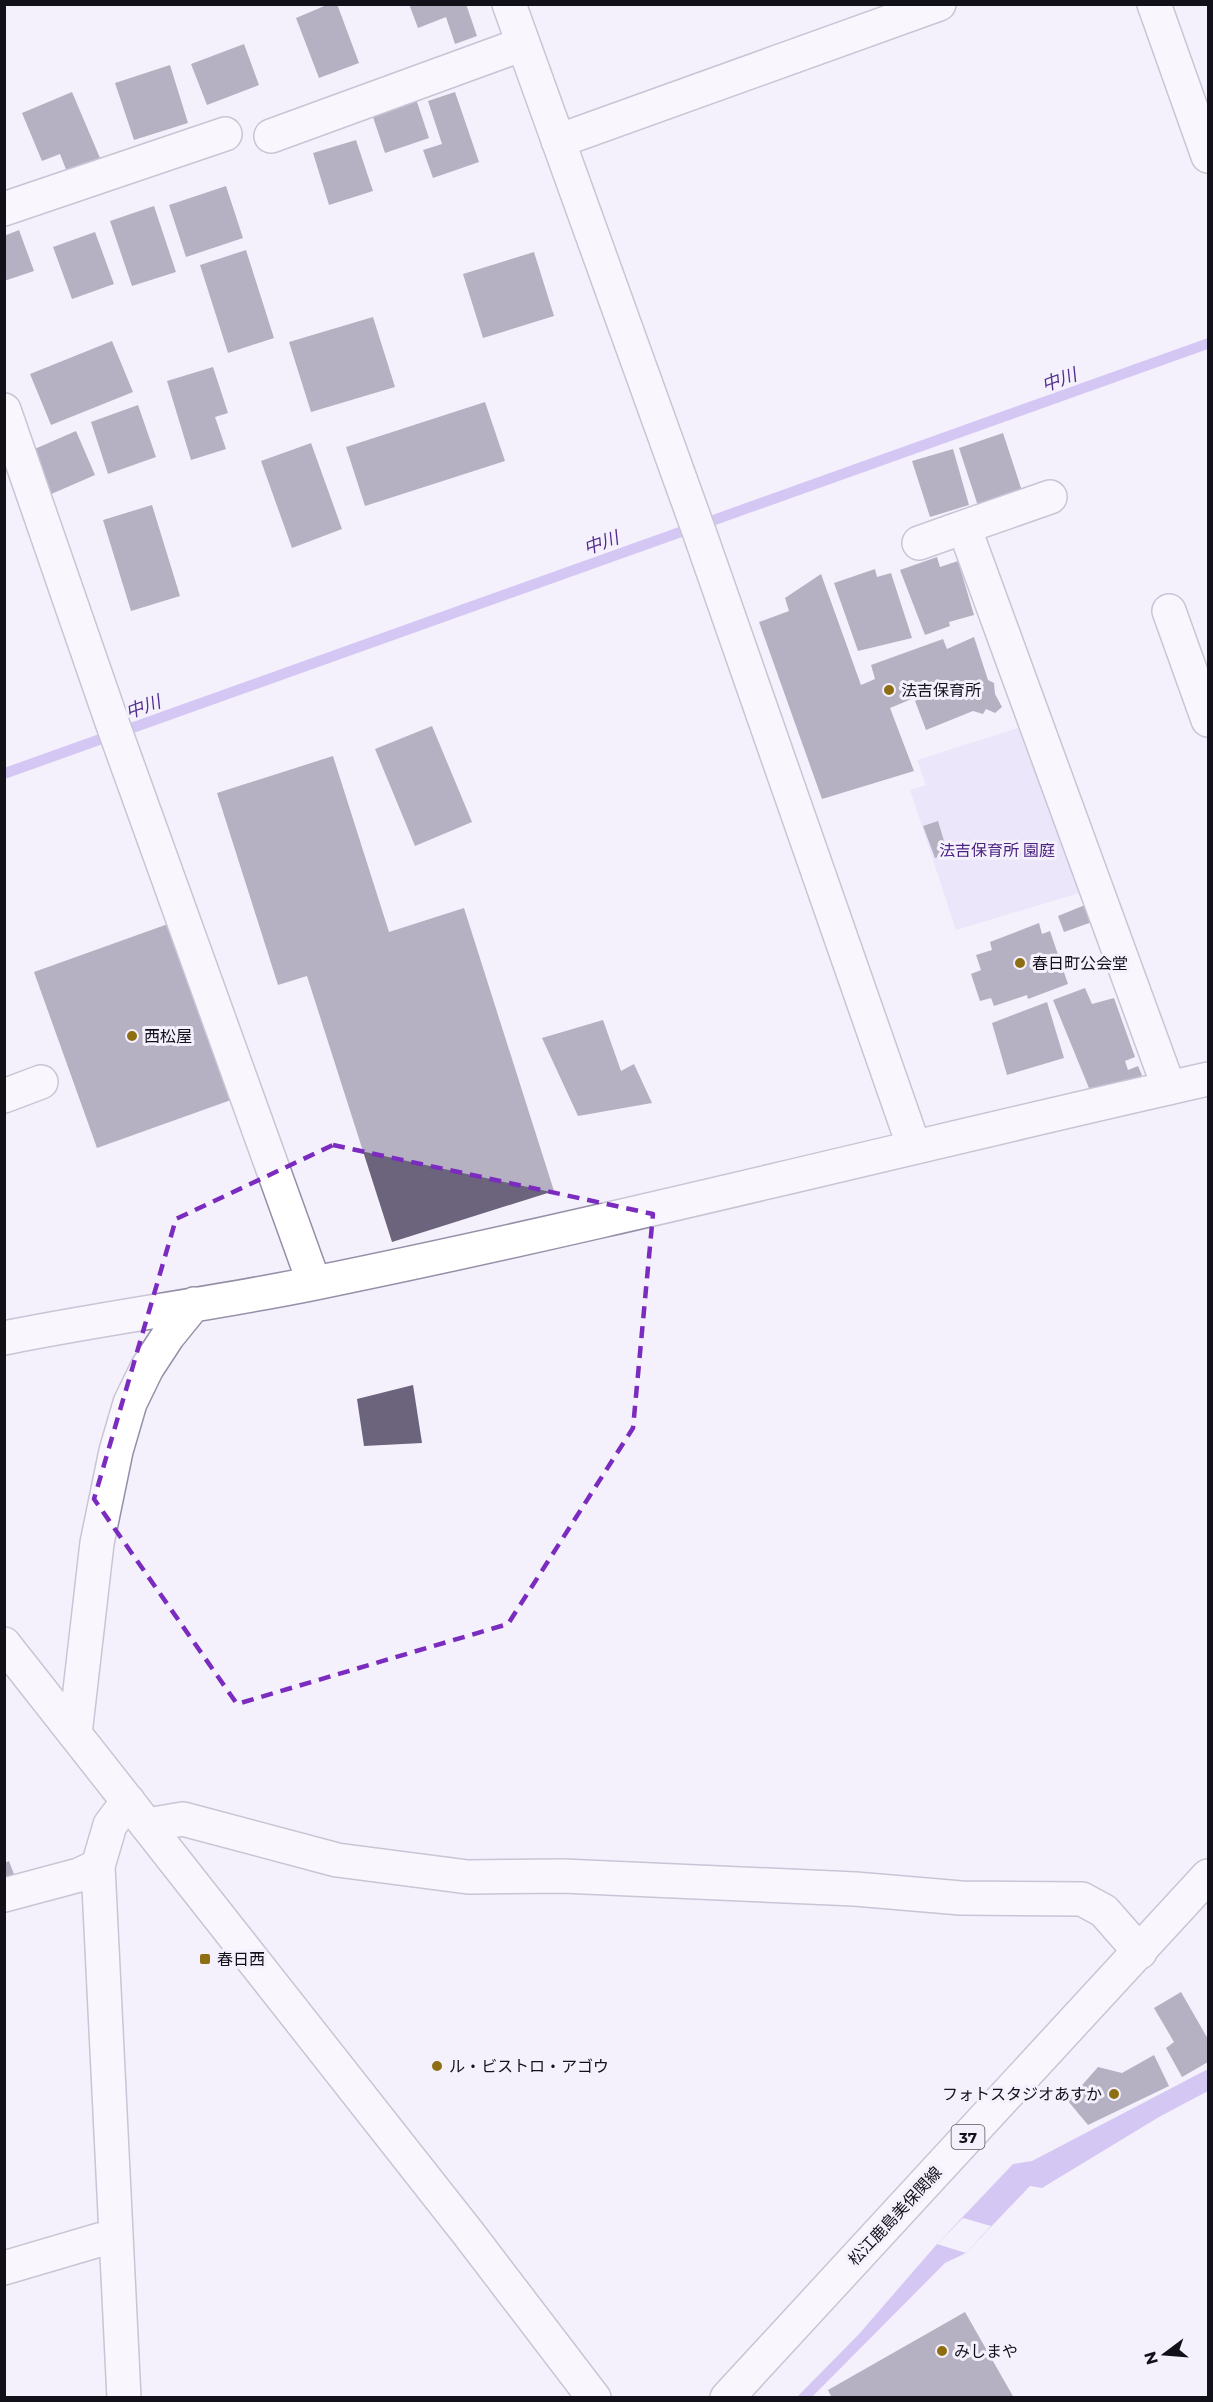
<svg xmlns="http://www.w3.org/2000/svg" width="1213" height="2402" font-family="Montserrat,'Noto Sans JP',sans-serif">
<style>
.green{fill:#e1d9f9}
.water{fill:#b096ea}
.pier{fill:#f4f1fc}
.building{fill:#6b647c}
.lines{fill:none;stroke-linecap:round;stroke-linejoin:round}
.minor-casing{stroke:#968fa8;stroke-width:36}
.tertiary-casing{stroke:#968fa8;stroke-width:36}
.primary-casing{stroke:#968fa8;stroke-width:36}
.minor{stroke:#fff;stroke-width:33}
.tertiary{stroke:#fff;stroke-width:33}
.primary{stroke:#fff;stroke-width:33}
.marked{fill:none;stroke:#7b2cbf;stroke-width:4.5;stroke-dasharray:12 8;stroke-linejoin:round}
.poi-dot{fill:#8e6e12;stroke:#f4f1fc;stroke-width:2}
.labels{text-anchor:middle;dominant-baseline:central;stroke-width:6;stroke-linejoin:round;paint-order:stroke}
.shield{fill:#f4f1fc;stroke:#56545d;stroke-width:1.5}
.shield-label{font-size:15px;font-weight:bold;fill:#121019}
.poi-label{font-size:16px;fill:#121019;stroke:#f4f1fc;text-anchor:start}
.park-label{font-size:16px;fill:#4a2282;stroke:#f4f1fc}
.street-label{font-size:16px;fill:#121019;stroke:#f4f1fc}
.water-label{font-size:18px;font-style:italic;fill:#542e8f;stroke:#f4f1fc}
</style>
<rect width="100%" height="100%" fill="#f4f1fc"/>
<path class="green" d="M1021 727 1079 893 956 930 910 790 926 785 917 760Z"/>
<path class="water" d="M1208 338V349L5 779 4 768Z
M1208 2069V2091L1159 2117 1042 2188 1030 2186 966 2253 945 2263 812 2397 796 2398 859 2334 937 2244 1013 2164 1032 2161Z"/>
<path class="pier" d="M963 2218 991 2226 966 2253 937 2244Z"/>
<path class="building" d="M329 4H337L359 63 319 78 296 18Z
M409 4H466L477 36 455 44 446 17 418 28Z
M244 44 259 85 207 105 191 64Z
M170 65 188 123 134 140 115 83Z
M72 92 100 158 67 172 60 154 42 161 22 113Z
M455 92 479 162 433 178 423 150 442 144 428 101Z
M416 99 429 138 385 153 372 114Z
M356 140 373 191 329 205 313 153Z
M226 186 243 238 186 257 169 205Z
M154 206 176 272 132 286 110 221Z
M19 230 34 271 4 281V236Z
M95 232 114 284 72 299 53 247Z
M246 250 274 338 228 353 200 265Z
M534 252 554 316 483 338 463 274Z
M373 317 395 387 311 412 289 342Z
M112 341 133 392 51 425 30 374Z
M213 367 228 413 215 417 226 449 191 460 167 381Z
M485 402 505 461 365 506 346 447Z
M138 405 156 457 108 474 91 422Z
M76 431 95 475 49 495 30 451Z
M1003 433 1022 491 978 506 959 448Z
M311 443 342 529 292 548 261 461Z
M953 449 969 505 930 517 912 461Z
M152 505 180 596 131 611 103 520Z
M937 557 940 567 958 561 974 615 949 622 950 626 925 635 900 570Z
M875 569 877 577 891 573 912 638 858 651 834 583Z
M821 574 861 685 875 679 871 665 943 639 947 649 974 637 988 680 994 683 995 694 1002 707 995 713 986 709 983 714 973 711 926 730 914 698 890 708 914 771 822 799 759 622 789 611 785 598Z
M432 726 472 822 415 846 375 749Z
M333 756 389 932 464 908 554 1191 392 1242 307 976 278 985 217 793Z
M938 821 948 854 935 858 923 826Z
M1085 905 1092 922 1064 932 1058 916Z
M1039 923 1042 934 1050 931 1068 984 1028 999 1027 995 994 1006 991 998 980 1001 971 974 981 970 976 955 992 950 990 942Z
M168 924 231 1100 97 1148 34 972Z
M1085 988 1092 1004 1114 998 1135 1057 1125 1061 1128 1070 1138 1066 1142 1075 1138 1081 1091 1093 1053 1000Z
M1047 1002 1064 1058 1007 1075 992 1023Z
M603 1020 621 1071 634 1064 652 1103 578 1116 542 1038Z
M413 1385 422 1443 364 1446 357 1399Z
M9 1861 15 1877 4 1882V1863Z
M1181 1992 1208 2039V2062L1182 2077 1166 2048 1174 2042 1154 2008Z
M1154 2055 1169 2086 1088 2125 1068 2101 1098 2067 1122 2073Z
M965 2312 1014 2398H832L828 2390Z"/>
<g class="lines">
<g class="minor-casing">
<path id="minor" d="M509 4 701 537 914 1147
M1154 4 1208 156
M271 136 523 44
M558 141 939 4
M4 209 225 134
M4 410 113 725 314 1283
M1050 497 964 527 1169 1088
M919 543 964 527
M1169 611 1208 720
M4 1096 41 1082
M4 1338C108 1317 212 1304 315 1283 615 1222 911 1146 1208 1079
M75 1734 97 1543 116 1451 130 1403 147 1368 168 1336 194 1304
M147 1825 183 1819 337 1860 468 1877 563 1876 855 1889 961 1898 1082 1899 1104 1911 1140 1952
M4 1895 79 1875 98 1866
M4 2268 99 2240 116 2238
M124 2398 98 1866 110 1825 128 1801"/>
</g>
<g class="tertiary-casing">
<path id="tertiary" d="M4 1644 468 2233 594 2398"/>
</g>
<g class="primary-casing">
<path id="primary" d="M727 2398 1208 1876"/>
</g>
<use href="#minor" class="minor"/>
<use href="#tertiary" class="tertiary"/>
<use href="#primary" class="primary"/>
</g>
<path d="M0 0H1213V2402H0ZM333 1145 653 1214 633 1428 508 1624 237 1704 94 1499 176 1219Z" fill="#f4f1fc" fill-opacity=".55" fill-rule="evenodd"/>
<path class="marked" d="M333 1145 653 1214 633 1428 508 1624 237 1704 94 1499 176 1219Z"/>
<g class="poi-dot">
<circle cx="889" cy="690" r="6"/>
<circle cx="1020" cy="963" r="6"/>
<circle cx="132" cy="1036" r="6"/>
<rect x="199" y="1953" width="12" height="12" rx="3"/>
<circle cx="437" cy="2066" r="6"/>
<circle cx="1114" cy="2094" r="6"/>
<circle cx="942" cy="2351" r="6"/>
</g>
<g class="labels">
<rect class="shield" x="951.5" y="2125" width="33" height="24" rx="4.5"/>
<g class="shield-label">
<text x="968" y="2137">37</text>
</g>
<g class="poi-label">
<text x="901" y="690">法吉保育所</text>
<text x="1032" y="963">春日町公会堂</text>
<text x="144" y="1036">西松屋</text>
<text x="217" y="1959">春日西</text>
<text x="449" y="2066">ル・ビストロ・アゴウ</text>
<text x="1102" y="2094" text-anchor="end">フォトスタジオあすか</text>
<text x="954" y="2351">みしまや</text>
</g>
<g class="park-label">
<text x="997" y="850">法吉保育所 園庭</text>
</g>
<g class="street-label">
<text transform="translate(895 2216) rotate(-47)">松江鹿島美保関線</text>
</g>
<g class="water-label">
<text transform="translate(1059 380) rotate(-20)">中川</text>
<text transform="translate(601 543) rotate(-20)">中川</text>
<text transform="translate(143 707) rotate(-20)">中川</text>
</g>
</g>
<rect width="1213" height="2402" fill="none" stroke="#121019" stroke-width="12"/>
<g transform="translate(1165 2354) rotate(254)" stroke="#f4f1fc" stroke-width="4.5" paint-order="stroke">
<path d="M0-4.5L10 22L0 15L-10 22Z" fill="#121019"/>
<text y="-9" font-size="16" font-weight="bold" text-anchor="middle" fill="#121019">N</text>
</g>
</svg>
